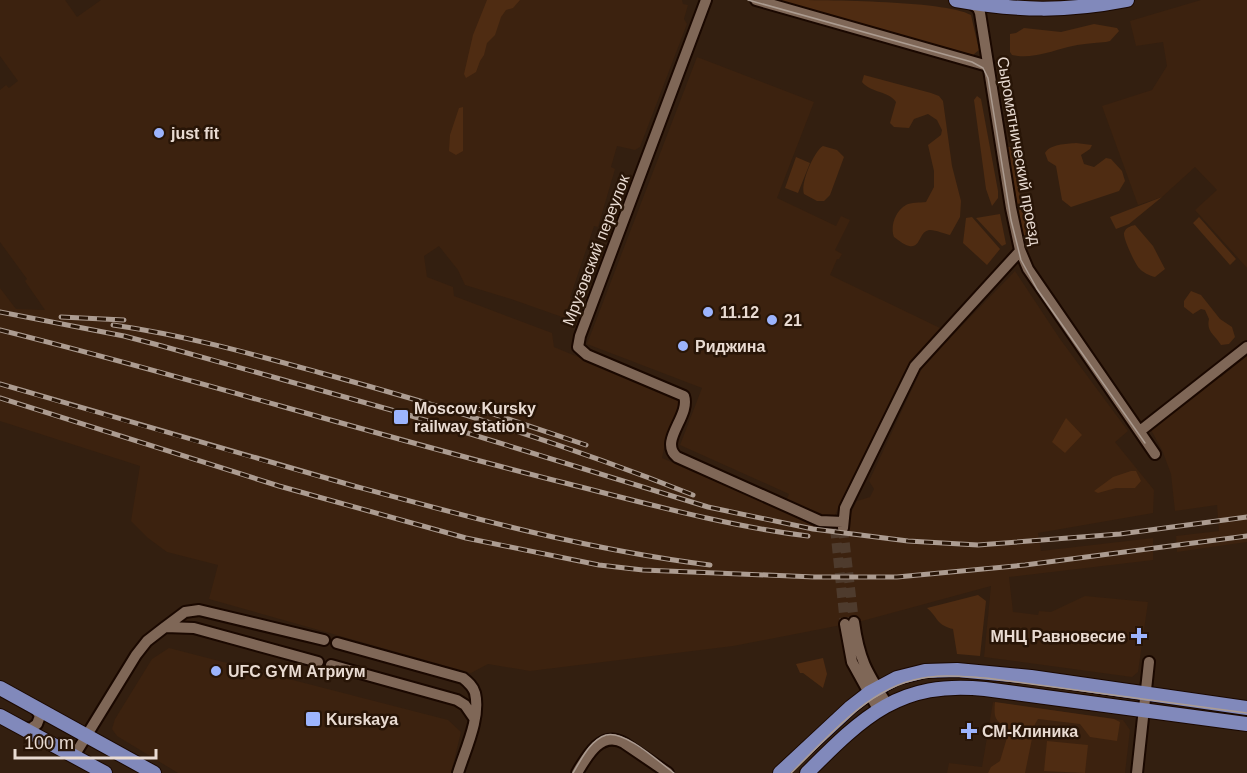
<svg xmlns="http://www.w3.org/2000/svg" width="1247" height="773" font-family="Helvetica,sans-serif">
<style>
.built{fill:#3c220f}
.green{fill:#4f2c12}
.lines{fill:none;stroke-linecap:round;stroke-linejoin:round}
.minor-tunnel{stroke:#4e3b2d;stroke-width:10;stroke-dasharray:10 5;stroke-linecap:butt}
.minor-casing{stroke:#1a0800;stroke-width:14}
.major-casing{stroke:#1a0800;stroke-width:16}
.minor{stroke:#7f6757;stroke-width:10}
.major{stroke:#8189bb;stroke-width:14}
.tram{stroke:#ac9c91;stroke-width:1.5}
.rail-casing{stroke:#ac9c91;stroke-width:5}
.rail{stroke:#281507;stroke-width:3;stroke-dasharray:9;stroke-linecap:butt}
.poi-dot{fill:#9cb4fd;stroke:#281507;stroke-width:2}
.labels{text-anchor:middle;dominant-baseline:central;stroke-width:5;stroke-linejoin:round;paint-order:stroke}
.poi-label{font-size:16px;font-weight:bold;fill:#e9dbd2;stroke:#281507;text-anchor:start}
.street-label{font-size:16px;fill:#e9dbd2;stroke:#281507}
</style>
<rect width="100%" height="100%" fill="#331f10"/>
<path class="built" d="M0 0H65L77 17 101 0H682L683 4 688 5 684 19 687 24 640 147 635 150 617 146 611 167 615 169 598 227 594 226 570 298 580 302 577 310 568 307 565 318 511 299 465 285 458 270 439 246 424 256 427 277 453 287 454 296 552 333 554 347 677 398 679 405 665 443 662 458 826 529 849 527 851 513 857 501 870 497 874 489 869 481 923 366 1015 271 1060 339 1128 431 1115 442 1154 490 1153 513 1038 533 1041 551 1153 538V560L1009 577 1013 612 1038 615 1039 611 1051 612 1085 596 1148 602 1138 672 1132 677 984 657 991 586 862 621 733 646 530 671 488 664 471 673 209 599 218 565 167 552 148 538 131 521 140 466 0 421V288L16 309 45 310 25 281 27 279 0 242V90L6 85 9 88 18 81 0 56Z
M1201 0H1247V268L1195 210 1217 190 1195 167 1162 197 1138 205 1102 106 1152 90 1167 66 1163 42 1136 46 1130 21Z
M697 57 814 102 777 198 836 226 841 216 850 220 835 250 842 254 839 259H837L830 275 940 328 910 362 905 371 832 521 786 501 789 494 680 445 702 388 587 344Z
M1247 355V542L1177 552 1176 536 1219 531 1217 505 1175 511 1171 474 1162 450 1151 430 1203 390 1205 384 1214 377H1221Z
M169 648 448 720 461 732 451 773H178L117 736 112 729 115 719 152 659Z
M993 702 1123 720 1130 730 1125 773H947L949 763 982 767Z"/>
<path class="green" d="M487 0H520L513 8 506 10 501 17 495 35 487 43 484 55 480 61 476 72 466 78 464 74 473 35Z
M778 0C817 0 944 0 971 15L979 50 973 55Z
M1094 24 1117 28 1119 31 1110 41 1106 42C1094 43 1080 44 1068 47 1049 52 1032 59 1012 55L1010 52V34L1016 33 1024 28 1061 32Z
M864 75 931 93 939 96 943 101 952 166 961 201 960 217 950 235C945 234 936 230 930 230 915 231 924 261 894 237 890 227 895 211 906 205 911 202 920 203 926 202L934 187V171L928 145 941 135 942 130 937 120 928 114 914 119 909 128 894 127 890 123 896 102C889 91 871 93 862 82Z
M977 96 981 99 998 191V198L992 206 986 189 974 100Z
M463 107V151L456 155 449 151 450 135 459 108Z
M1076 143 1092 145 1090 149 1081 155 1084 164 1094 167 1106 158 1111 159 1122 171 1125 181 1119 191 1071 207 1062 200 1056 166 1048 161 1045 153C1050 144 1066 144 1076 143Z
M823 146 837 150 844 157 830 195 824 201H817L804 194C800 184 814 151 823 146Z
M1007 147H1011L1028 240H1024Z
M796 157 810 163 798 193 785 188Z
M1162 197 1129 224 1116 229 1110 217Z
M1000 214 1006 244 1002 246 976 218Z
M972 217 1000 249 987 265 963 243 966 218Z
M1199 217 1236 259 1230 265 1193 223Z
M1135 225 1153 246 1165 269 1155 277C1150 276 1142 272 1139 268 1135 264 1123 238 1124 233 1126 227 1131 226 1135 225Z
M1191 291 1201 295 1220 319 1232 327 1235 337 1229 344 1221 345C1215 335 1206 332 1209 319L1205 310 1201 309 1193 314 1184 307V301Z
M1066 418 1082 435 1065 453 1052 442Z
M1131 471H1136L1141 481 1135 488H1116L1098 493 1094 491 1113 477Z
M978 595 986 601 980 656 957 654 953 629C936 625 938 617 927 608Z
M823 658 827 674 823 688 803 673H800L796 664Z
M995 702 1114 719 1120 722 1117 741 1090 737 1080 724 1038 719 1035 724 1025 773H988L991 767 1000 761 1009 731C998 718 993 724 995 702Z
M1047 741 1088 745 1085 773 1044 771Z"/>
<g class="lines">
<path class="minor-tunnel" d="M835 528 845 624
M843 528 854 622"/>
<g class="minor-casing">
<path id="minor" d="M706 0 580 336 578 347 587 355 684 396C691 416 658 441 677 457L820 521 843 522
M756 0 988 66
M971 3 978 8 980 13 1011 208 1020 250 1028 269 1155 454
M1140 431 1247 347
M843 528 845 508 915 366 1020 251
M854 622C859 660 867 672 887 704
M845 624 852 662 878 709
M165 627 185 612 199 610 324 640
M337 643 463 678C468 682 473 686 475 693 481 718 465 750 458 773
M331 665 457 700 465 705 474 718
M22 727 30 729 37 724 40 716 34 706
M74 756 136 655 147 641 165 627 194 628 318 662
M577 773C587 756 601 730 624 743L668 773
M1137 773 1149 662"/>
</g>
<g class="major-casing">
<path id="major" d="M956 0C1018 11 1066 12 1127 0
M0 688 154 773
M0 716 105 773
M780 773 851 707 869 693 897 678 925 671 957 670 1031 677 1247 708
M807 773C864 716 900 680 985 689L1247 724"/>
</g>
<use href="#minor" class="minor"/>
<use href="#major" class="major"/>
<path class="tram" d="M748 0 972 62 983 68 988 78 1011 220 1021 260 1037 289 1145 443
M573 773C581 760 590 740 606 735 625 730 659 762 674 773
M791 773C831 735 871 683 930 677 948 674 967 677 986 678L1247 713"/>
<g class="rail-casing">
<path id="rail" d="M0 312 124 336 162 346 402 413 708 507 813 529 908 541 978 545 1120 534 1247 517
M61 317 124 320
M113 325C184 335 252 354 321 373 447 407 572 447 693 495
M0 330C189 377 376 436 565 483 645 503 726 526 808 536
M0 384C118 419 236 453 354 486 472 518 589 550 710 565
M0 398 279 486 466 538 599 565 643 570 814 577H897L1025 565 1247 536
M478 409 586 445"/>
</g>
<use href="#rail" class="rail"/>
</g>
<g class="poi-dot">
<circle cx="159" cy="133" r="6"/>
<circle cx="708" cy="312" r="6"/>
<circle cx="772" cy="320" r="6"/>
<circle cx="683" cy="346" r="6"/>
<rect x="393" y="409" width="16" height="16" rx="3"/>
<path d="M1136 627h6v6h6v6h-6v6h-6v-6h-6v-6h6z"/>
<circle cx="216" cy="671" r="6"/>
<rect x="305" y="711" width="16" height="16" rx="3"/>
<path d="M966 722h6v6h6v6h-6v6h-6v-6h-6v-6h6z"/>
</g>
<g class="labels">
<g class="poi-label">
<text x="171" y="133">just fit</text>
<text x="720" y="312">11.12</text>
<text x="784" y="320">21</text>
<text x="695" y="346">Риджина</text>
<text x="414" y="408">Moscow Kursky<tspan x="414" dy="18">railway station</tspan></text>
<text x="1126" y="636" text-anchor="end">МНЦ Равновесие</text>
<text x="228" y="671">UFC GYM Атриум</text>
<text x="326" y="719">Kurskaya</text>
<text x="982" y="731">СМ-Клиника</text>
</g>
<g class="street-label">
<text transform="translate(1019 151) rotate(80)">Сыромятнический проезд</text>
<text transform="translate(596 250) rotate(-69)">Мрузовский переулок</text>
</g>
</g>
<path d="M15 749v9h141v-9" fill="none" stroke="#e9dbd2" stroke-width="3"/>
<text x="24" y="749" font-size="18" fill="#e9dbd2" stroke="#281507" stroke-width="4.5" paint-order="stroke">100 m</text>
</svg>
